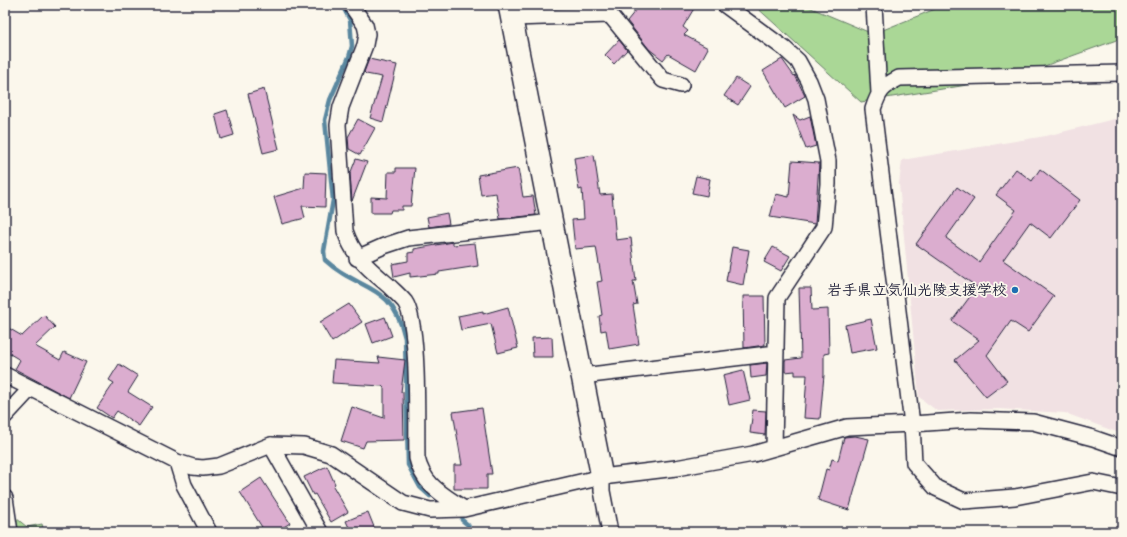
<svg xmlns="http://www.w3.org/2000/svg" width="1127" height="537" font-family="'Architects Daughter','Klee One',sans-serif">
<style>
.built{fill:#f1e1e3}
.green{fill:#aad796;stroke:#667c68}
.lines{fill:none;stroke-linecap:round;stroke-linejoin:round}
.stream{stroke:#5a879f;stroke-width:4.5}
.building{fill:#dbadcf;stroke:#22223b}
.street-casing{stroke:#22223b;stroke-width:18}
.secondary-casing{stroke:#22223b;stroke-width:24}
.street{stroke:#fbf7ec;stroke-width:15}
.secondary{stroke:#fbf7ec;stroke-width:21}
.poi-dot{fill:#1f6fb2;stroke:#fbf7ec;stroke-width:1.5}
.labels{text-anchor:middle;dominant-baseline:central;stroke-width:3.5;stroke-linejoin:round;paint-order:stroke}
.poi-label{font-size:15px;font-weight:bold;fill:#22223b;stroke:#fbf7ec;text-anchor:end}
</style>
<rect width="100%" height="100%" fill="#fbf7ec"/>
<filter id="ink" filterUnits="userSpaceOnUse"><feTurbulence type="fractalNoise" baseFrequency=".025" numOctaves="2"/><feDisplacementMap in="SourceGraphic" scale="8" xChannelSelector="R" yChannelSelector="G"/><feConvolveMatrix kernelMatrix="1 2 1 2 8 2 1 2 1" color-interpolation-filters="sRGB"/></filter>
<g filter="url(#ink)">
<path class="built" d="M1122 117V434L1065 413 999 409 937 411 919 397 899 184 902 160 1046 136Z"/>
<path class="green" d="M754 5H804L873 34 945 5H1122V38L1011 78 861 102Z
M5 509 27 527 42 524 44 532H5Z"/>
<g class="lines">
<path class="stream" d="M339 5 344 9 350 20 352 46 349 57 330 100 325 120 333 200 324 251 325 260C359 292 392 281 405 338L408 465 420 487 430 496
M462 520 468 525 471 532"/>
</g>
<path class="building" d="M640 5H696L683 27 688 31 684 35 708 48 696 70 668 54 663 60 649 49 627 21Z
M619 40 627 50 614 64 605 55Z
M369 59 397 65 383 122 370 118 382 77 366 74 364 72Z
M782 59 794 76 795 75 805 96 785 108 763 71Z
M736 78 750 87 738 105 724 96Z
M264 89 279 149 263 153 248 94Z
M227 110 234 135 221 139 215 114Z
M793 115 800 120 810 116 816 146 806 149Z
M358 119 375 128 360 155 349 149 348 137Z
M594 155 600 195 612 194 616 240 631 238 636 281H633L637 304 633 305 639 344 609 349 606 330 601 331 599 316 602 315 597 282 602 281 596 247 575 249 572 220 584 219 582 189 579 190 574 158Z
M356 159 367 162 352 201 350 174Z
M792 161 819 163 815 224 770 217 776 194 789 197Z
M396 168H415L411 206H402V210H391L390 213H371V197L387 198 388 172H396Z
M518 168 523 197 533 196 536 215 500 219 496 193 481 195 478 175Z
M1016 169 1032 181 1040 169 1080 200 1051 238 1030 222 1003 260 1054 296 1028 332 1011 321 987 355 1007 381 986 397 955 360 979 340 952 321 977 287 916 244 957 187 974 199 946 238 979 262 1016 210 996 195Z
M305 172 326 173 325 207 302 206 305 218 282 224 274 197 304 188Z
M696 176 710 179 707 196 692 193Z
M447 213 449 224 429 227 427 217Z
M453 242V245L475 243 478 266 439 272V274L410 277V273L394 277 392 264 408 261V253L414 252V249Z
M732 247 749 250 743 285 726 281Z
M773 247 790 256 781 271 764 262Z
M799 288H811L812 310 828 309 829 353 824 354V375L820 419 804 418 807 375H795V371L785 372V360L801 358Z
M743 296H764L765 345 744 348Z
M349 304 362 322 332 342 320 322Z
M508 307 518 348 498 353 491 324 461 330 458 316 483 311V314Z
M44 315 55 327 35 346 60 360 64 352 86 362 69 398 15 369 20 360 5 351V326L22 336Z
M385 317 392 336 373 343 366 324Z
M871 319 877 348 850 353 845 325Z
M552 337 553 357H533L532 338Z
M378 357 405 360 401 392H403L404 440 366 441 363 448 341 441 352 407 384 418V388L382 386 332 383 334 360 380 363Z
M767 363 766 376 751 378 750 365Z
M119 364 138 376 128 392 152 407 139 426 117 411 112 418 97 408 114 383 109 380Z
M743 370 750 400 729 405 723 375Z
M482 408 492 474H487V489H454V465H462L453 412Z
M753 410 766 411 765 435 750 433Z
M855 436 869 439 849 510 818 500 826 469 829 470 832 459 838 461 844 437Z
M327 466 335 484 333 486 348 512 331 522 315 494 313 495 304 477Z
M261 478 290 523 276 532H265L240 492Z
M368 512 376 532H351L346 521Z"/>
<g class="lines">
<g class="street-casing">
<path id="street" d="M351 5 365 25 367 34 365 45 341 107 338 125 345 231C354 257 367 267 388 285 394 291 400 296 405 302 420 324 416 427 417 458 423 485 442 494 464 509
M725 5 785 49 798 61 809 81 816 99 828 161V184L824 227 777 298 774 448
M874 5 879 93
M512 18 610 15 663 80 681 85
M1122 73 899 78C882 87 879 91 873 109L912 424 971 420 1033 422 1093 438 1122 448
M357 258 384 246 408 238 552 222
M5 375 177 462 184 485 209 532
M582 376 776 353
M5 416 31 388
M271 445 320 532
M177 462 193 467 203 468 219 466 271 445 304 446 331 454 403 503 430 510 464 509 602 477 676 468 753 454 847 427 912 424 914 463 936 488 964 501 1015 497 1093 482 1122 488
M602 477V491L610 532
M5 498 10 532"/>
</g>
<g class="secondary-casing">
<path id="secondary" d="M509 5 602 477"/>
</g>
<use href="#street" class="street"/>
<use href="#secondary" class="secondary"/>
</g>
</g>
<circle class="poi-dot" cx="1015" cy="290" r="4"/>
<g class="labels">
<g class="poi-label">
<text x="1007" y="290">岩手県立気仙光陵支援学校</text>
</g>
</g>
<rect width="1127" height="537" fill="none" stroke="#fbf7ec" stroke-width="20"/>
<rect x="10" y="10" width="1107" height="517" fill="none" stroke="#22223b" stroke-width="1.5" filter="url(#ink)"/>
</svg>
